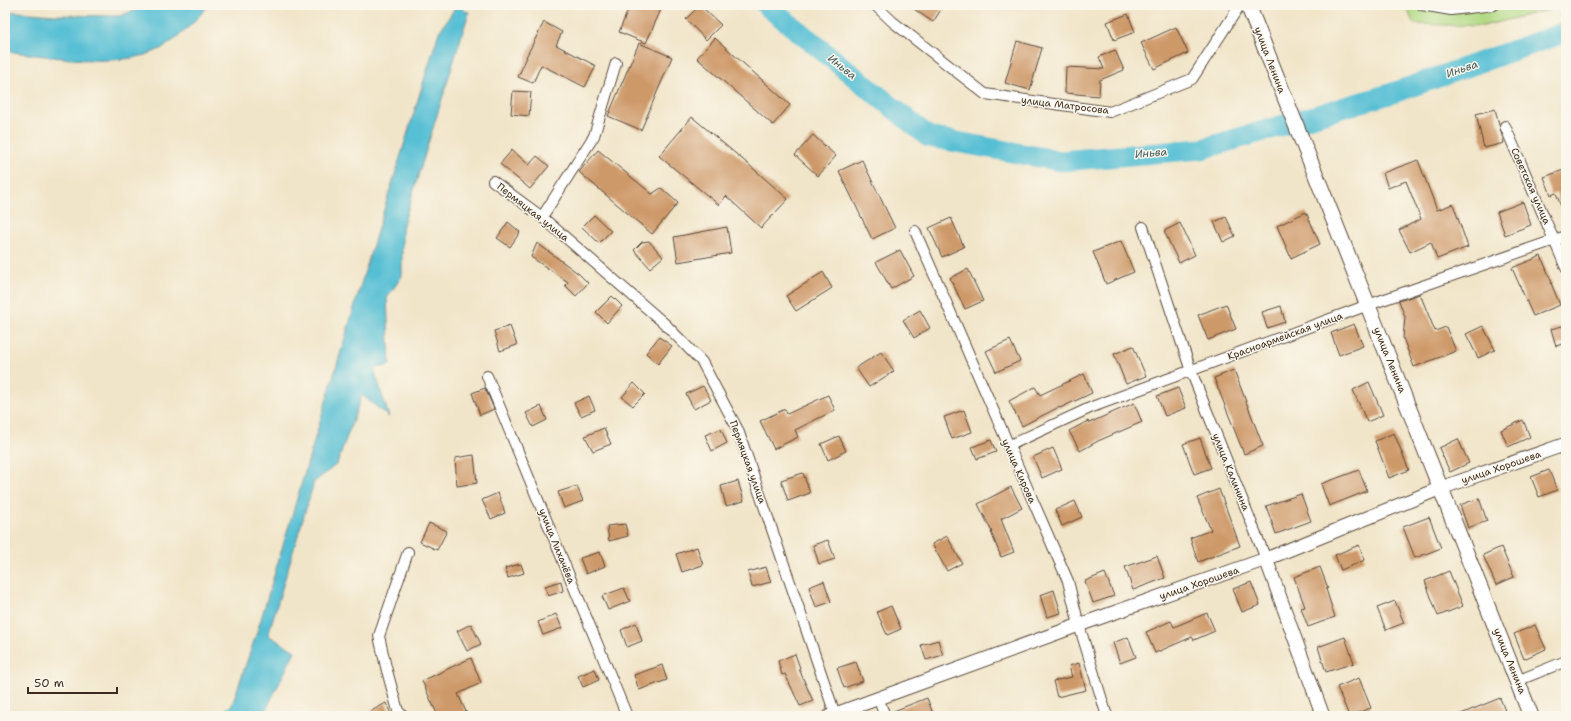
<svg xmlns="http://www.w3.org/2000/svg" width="1571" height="721" font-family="'Shantell Sans',sans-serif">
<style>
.green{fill:#b1d983;stroke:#768250}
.water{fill:#57bfd4;stroke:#497479}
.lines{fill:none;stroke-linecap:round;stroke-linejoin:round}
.river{stroke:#57bfd4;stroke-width:21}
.building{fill:#ce9969}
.minor-casing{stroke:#564638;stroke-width:12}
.tertiary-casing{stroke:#564638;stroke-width:15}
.secondary-casing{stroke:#564638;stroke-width:17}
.minor{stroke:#fff;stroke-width:10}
.tertiary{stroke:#fff;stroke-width:13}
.secondary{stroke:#fff;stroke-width:15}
.labels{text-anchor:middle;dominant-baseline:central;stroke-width:3;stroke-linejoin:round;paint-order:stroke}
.street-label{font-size:10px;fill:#3b2a1e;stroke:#fbf7ec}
.water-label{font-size:11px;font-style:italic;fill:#455e5e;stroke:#fbf7ec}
</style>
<rect width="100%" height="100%" fill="#fbf7ec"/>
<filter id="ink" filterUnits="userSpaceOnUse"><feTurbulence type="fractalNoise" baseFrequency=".025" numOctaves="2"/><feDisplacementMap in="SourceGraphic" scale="8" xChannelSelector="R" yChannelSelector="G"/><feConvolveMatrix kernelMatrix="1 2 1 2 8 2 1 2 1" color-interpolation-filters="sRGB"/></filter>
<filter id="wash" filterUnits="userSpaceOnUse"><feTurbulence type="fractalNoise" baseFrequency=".012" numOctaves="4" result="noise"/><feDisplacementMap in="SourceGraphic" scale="16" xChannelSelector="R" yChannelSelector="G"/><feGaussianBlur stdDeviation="0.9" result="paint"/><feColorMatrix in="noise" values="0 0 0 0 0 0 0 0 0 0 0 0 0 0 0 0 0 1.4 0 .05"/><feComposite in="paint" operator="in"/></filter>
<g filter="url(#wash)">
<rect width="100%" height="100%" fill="#f1e5c9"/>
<path class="green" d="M1405 5H1561L1548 10 1483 26 1414 24Z"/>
<path class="water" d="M148 5H209C197 19 183 34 167 45 128 72 49 56 5 51V11L54 15 120 16Z
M457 5H466L463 11 469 12 402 228V276L387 298 390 365 374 369 389 417 362 395 337 464 314 482 268 635 295 651 263 716H217L232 705 258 629 368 261 439 32Z"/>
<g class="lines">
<path class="river" d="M766 5 929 137 1061 161 1202 149 1393 93 1566 32"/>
</g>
<g id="blocks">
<path class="building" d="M630 5H663L646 43 619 32Z
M700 5 721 25 706 40 686 19Z
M908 5H944L933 22Z
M1128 14 1135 32 1114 40 1107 22Z
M544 22 562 32 556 45 596 66 585 87 541 65 533 83 518 77 527 57H526Z
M1176 27 1188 53 1154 69 1141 43Z
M715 38 790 105 773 125 697 58Z
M1017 41 1042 48 1030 90 1005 83Z
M639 43 672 57 641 130 608 116Z
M1115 50 1124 70 1100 80 1099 96 1065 93 1066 67 1104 69 1099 57Z
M513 91 531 92 529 116 511 114Z
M1495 109 1504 143 1484 148 1476 114Z
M692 117 748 164 788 199 761 228 726 196 719 205 659 156Z
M813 135 836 156 818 176 795 155Z
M512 150 529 165 537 156 549 166 530 189 500 164Z
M598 150 652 194 661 188 678 203 652 234 579 172Z
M862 160 895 228 872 239 839 171Z
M1418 160 1437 210 1453 204 1468 247 1437 259 1431 242 1410 252 1399 230 1421 219 1406 181 1388 188 1383 173Z
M1566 169V217H1565L1556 193 1551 195 1544 177Z
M1523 202 1531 225 1505 235 1497 212Z
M1306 212 1320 244 1291 258 1277 226Z
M594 215 611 231 599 243 582 227Z
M1226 217 1235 236 1223 242 1214 222Z
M951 218 964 247 942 257 929 228Z
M508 222 520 232 510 247 497 238Z
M1180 223 1195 255 1179 263 1164 231Z
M727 227 731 253 678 262 674 237Z
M649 241 663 257 650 268 634 250 642 242Z
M1121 241 1134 272 1106 284 1093 252Z
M537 243 579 274 588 283 576 296 565 285 568 282 531 257Z
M900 250 914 276 891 289 876 262Z
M1541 256 1552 283H1551L1560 305 1533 316 1512 268Z
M968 269 983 301 965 309 950 278Z
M823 272 832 288 796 311 786 296Z
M1420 294 1435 331 1446 327 1456 351 1414 367 1403 338 1405 317 1399 301Z
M612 296 622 306 607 323 596 312Z
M1226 304 1236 329 1208 340 1198 315Z
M1281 306 1285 322 1267 328 1262 312Z
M920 310 930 328 914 338 903 320Z
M1354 324 1363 346 1339 355 1331 333Z
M1566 325V343L1556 346 1551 329Z
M510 326 517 345 500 351 494 331Z
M1483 326 1495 350 1478 358 1466 334Z
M659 337 672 346 658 364 646 353Z
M1010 340 1020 361 996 372 986 351Z
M1133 346 1146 376 1126 384 1114 354Z
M881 352 894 371 869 387 856 368Z
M1234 370 1263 446 1244 454 1214 378Z
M1084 374 1092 393 1060 408 1059 407 1022 426 1009 401 1035 387 1040 395Z
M1369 382 1383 415 1367 422 1353 390Z
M634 383 645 394 633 406 622 397Z
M703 386 711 400 694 409 686 394Z
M485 388 494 409 480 415 472 393Z
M1178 388 1186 408 1165 416 1157 396Z
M828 395 835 410 795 430 798 437 774 449 760 421 785 409 787 414Z
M589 396 595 410 581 416 574 403Z
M1134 403 1142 422 1098 441 1080 451 1069 431 1088 421 1089 423Z
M541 406 547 420 533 427 526 413Z
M964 410 972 432 952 439 944 417Z
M1523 420 1530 437 1508 447 1501 430Z
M604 428 611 444 593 451 585 436Z
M721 429 727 443 712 451 705 435Z
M1394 433 1409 470 1389 478 1375 441Z
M839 436 846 451 828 460 821 444Z
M1200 438 1211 468 1194 474 1183 444Z
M1458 439 1469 463 1450 472 1439 448Z
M991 440 996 452 977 459 972 447Z
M1053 448 1062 469 1042 478 1033 457Z
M474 455 477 483 457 486 455 458Z
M1359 470 1367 491 1329 506 1321 484Z
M1549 470 1557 490 1539 497 1531 477Z
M803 473 810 493 788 501 781 480Z
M738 481 744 501 726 506 721 486Z
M577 486 583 501 564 508 558 492Z
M1011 487 1022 508 1001 519 1014 552 1001 557 991 532H992L978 504Z
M1219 489 1240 546 1198 562 1190 538 1211 530 1197 498Z
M498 493 505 513 491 519 482 500Z
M1301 494 1311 521 1276 534 1266 506Z
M1479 498 1487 521 1468 528 1460 505Z
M1075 501 1082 517 1062 526 1055 510Z
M1429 517 1441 548 1415 558 1403 527Z
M429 523 447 531 437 550 420 542Z
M625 524 628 536 609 541 607 526Z
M947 536 962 563 947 571 932 544Z
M828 540 835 559 819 564 813 545Z
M1359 545 1365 560 1341 570 1335 555Z
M697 547 703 565 682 572 676 554Z
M1501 547 1514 577 1496 585 1483 555Z
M600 552 605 566 586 574 580 558Z
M1157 556 1165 578 1133 590 1125 567Z
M521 564 524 573 508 578 505 568Z
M766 567 771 582 752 587 748 572Z
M1320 567 1328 588 1326 589 1335 617 1308 627 1301 608 1305 607 1294 577Z
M1449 571 1463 606 1438 616 1425 581Z
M1105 573 1114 596 1093 603 1085 581Z
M561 581 563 591 548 596 545 586Z
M824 581 831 602 816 607 809 587Z
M1251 582 1260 605 1242 612 1233 589Z
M624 588 630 601 608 610 602 596Z
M1054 590 1061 613 1047 617 1040 595Z
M1395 601 1404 623 1386 630 1377 608Z
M891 606 901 629 887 635 877 612Z
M1207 613 1215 631 1194 640 1192 637 1155 653 1146 632 1171 621 1174 627Z
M556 614 562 628 543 635 538 622Z
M636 623 642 641 627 647 621 630Z
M471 624 481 644 467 651 457 631Z
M1535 625 1546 649 1524 659 1514 634Z
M1128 637 1136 657 1120 663 1113 643Z
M1345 637 1354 663 1326 672 1318 647Z
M938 640 943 655 926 660 921 645Z
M795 654 800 668 799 669 813 701 800 706 785 674 782 675 778 661Z
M471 658 481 683 458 694 468 716H438L422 681Z
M856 662 863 681 844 688 837 668Z
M1079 663 1086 690 1057 697 1053 681 1072 677 1069 666Z
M662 665 667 680 639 690 634 675Z
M595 669 599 680 583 687 578 676Z
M1359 678 1371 708 1349 716 1337 687Z
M927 698 934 716H891V712Z
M1500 698 1507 716H1456Z
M386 703 392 716H362Z"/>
</g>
</g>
<g filter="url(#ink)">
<use href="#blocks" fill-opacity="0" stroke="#564638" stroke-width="1"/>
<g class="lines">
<g class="minor-casing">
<path id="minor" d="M875 5 893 22 985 94 1110 112 1192 79 1240 5
M1422 5 1451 10 1494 5
M1505 126 1566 268
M493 181 542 217 665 324 702 362 738 430 835 714
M542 217 594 136 616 63
M1143 227 1191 371 1266 559
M915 231 1068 581 1079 625 1107 716
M487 376 627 716
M1008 446 1092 407 1368 305 1566 236
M1517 681 1566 661
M878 698 885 716
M403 716 398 711 386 667 379 636 408 552"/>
</g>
<g class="tertiary-casing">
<path id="tertiary" d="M1266 559 1323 716
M830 716 1079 625 1266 559 1441 488 1566 444"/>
</g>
<g class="secondary-casing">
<path id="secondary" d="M1248 5C1342 242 1438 479 1531 716"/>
</g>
<use href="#minor" class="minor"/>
<use href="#tertiary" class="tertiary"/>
<use href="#secondary" class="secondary"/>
</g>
</g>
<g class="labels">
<g class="street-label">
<text transform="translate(1270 60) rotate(69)">улица Ленина</text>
<text transform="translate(1065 105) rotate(7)">улица Матросова</text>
<text transform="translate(1531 186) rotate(66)">Советская улица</text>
<text transform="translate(533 212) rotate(38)">Пермяцкая улица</text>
<text transform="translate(1285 336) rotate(-20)">Красноармейская улица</text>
<text transform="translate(1390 360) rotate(68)">улица Ленина</text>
<text transform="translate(748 462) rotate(70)">Пермяцкая улица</text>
<text transform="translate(1501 467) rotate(-19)">улица Хорошева</text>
<text transform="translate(1019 471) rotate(66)">улица Кирова</text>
<text transform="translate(1231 472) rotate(68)">улица Калинина</text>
<text transform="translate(557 546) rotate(68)">улица Лихачёва</text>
<text transform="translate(1199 583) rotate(-19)">улица Хорошева</text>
<text transform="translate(1510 661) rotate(68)">улица Ленина</text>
</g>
<g class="water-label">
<text transform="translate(842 67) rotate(39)">Иньва</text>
<text transform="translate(1462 69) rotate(-19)">Иньва</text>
<text transform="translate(1151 153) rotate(-5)">Иньва</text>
</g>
</g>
<rect width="1571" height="721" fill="none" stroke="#fbf7ec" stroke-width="20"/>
<path d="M28 687v6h89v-6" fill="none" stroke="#3b2a1e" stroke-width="2"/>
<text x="34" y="687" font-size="12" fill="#3b2a1e" stroke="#fbf7ec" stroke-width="3" paint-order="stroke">50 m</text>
</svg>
